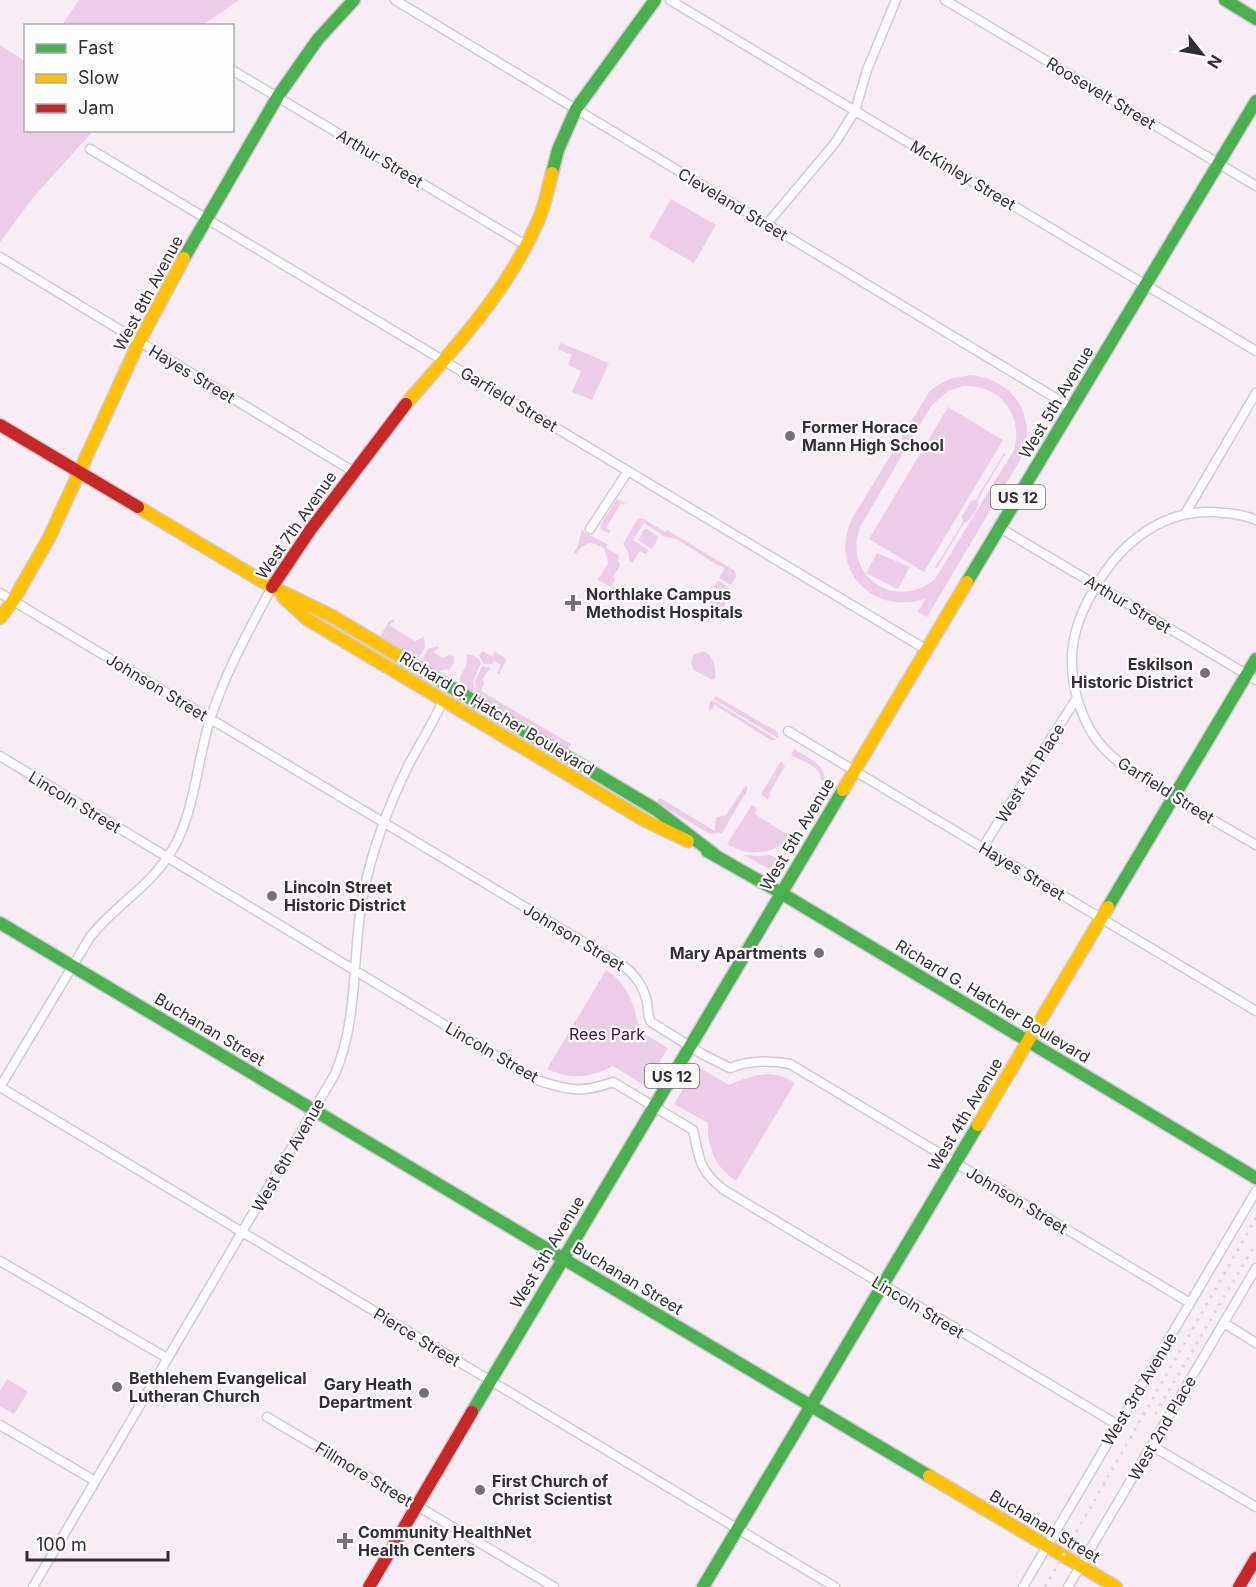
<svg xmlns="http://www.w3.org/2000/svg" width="1256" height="1587" font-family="Inter,sans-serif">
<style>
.green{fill:#eccde8;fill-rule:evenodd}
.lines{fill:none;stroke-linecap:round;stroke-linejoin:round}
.street-casing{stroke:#d2cad1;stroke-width:11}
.fast-casing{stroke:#d2cad1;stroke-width:15}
.slow-casing{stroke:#d2cad1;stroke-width:15}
.jam-casing{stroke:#d2cad1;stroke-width:15}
.street{stroke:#fefcfe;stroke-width:8}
.fast{stroke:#4caf50;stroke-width:12}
.slow{stroke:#ffc107;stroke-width:12}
.jam{stroke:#c62828;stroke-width:12}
.rail{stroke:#dbd9db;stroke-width:3;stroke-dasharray:3 6;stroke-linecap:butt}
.poi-dot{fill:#797077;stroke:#fdfdfd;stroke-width:2}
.labels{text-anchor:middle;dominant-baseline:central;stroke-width:4.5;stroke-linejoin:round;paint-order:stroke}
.shield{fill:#fdfdfd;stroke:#706b70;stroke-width:1.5}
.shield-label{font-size:15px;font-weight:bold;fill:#342d33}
.street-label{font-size:16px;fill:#342d33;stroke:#fdfdfd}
.poi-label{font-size:16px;font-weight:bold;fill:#342d33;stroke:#fdfdfd;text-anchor:start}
.park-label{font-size:16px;fill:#460743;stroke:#fdfdfd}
</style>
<rect width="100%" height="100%" fill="#f8edf6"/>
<path class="green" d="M79 0H239L203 25H62Z
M0 45 25 61 26 130 93 131 32 199 0 242Z
M671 199 716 225 694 263 649 237Z
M561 343 609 363 592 400 572 392 581 371 568 365 572 355 558 349Z
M971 375C1017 380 1040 421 1019 462L927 617 918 612 925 599C872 616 827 568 853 517L929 392 936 386 952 378ZM963 386C1000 384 1024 415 1014 450L935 579C896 612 842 576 860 527L931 406 948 391Z
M948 407 1003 440 924 572 869 539Z
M1004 453 1005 454 978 500C979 508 972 520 964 523L937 568 935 567 963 522 962 516 971 501 976 499Z
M617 499 628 505 621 503 606 528 611 531 609 534 601 529 600 526Z
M642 518 665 532 667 530 735 571 736 576 731 585 719 578 724 570 723 567 717 565 677 539 665 537 644 523 633 540 648 550 646 554 640 551 632 563 629 561 628 552 623 544 637 520Z
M645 528 659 537 652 549 638 540Z
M582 529 585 533 607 544 606 548 619 555 618 561 620 565 613 577 615 579 611 587 598 580 608 563 605 550C595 540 584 541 576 554L574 553 578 545Z
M877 553 910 567 898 589 866 573Z
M718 580 729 588 722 617 717 615 721 607 707 601Z
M394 619 395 621 389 625 415 641 424 637 425 647 418 659 380 637 389 621Z
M438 646 439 648 433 652 443 658 450 655 454 657V663L448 671 447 669 438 671 421 662 428 649Z
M482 651 492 656 495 652 507 659 499 674 497 673 501 665 494 661 492 664H483L479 655Z
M704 651C713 655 716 669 715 678L712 680 694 670 691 664 693 655Z
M467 655C473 654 479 657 481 663L473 681 474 690 471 692 462 686 459 679 466 666Z
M482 666 490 668 482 680 484 682 481 691 571 744 568 749 530 727 529 723 525 724 476 694 475 681Z
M716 696 774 730 778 733V738L713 699Z
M712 700 777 740H771L715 705 709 712V705Z
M794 749C807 757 825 763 825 781L821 780C819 764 803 762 791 755Z
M781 761 785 766 769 794 771 795 768 800 761 794Z
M746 785 748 789 722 833 710 834 656 802 660 798 715 831 716 817 726 815Z
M752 805 757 808 755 814 791 837C773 855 748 857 727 844Z
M744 855 758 856 770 855 776 858 778 862 774 868 769 869Z
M606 970C628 983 635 1007 640 1031L668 1048 645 1086 613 1066C590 1078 571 1080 547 1069Z
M697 1066 729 1085C752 1075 772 1068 795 1083L736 1181C715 1167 707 1148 708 1123L674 1104Z
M7 1379 28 1392 14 1414 0 1406V1391Z"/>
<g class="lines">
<g class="street-casing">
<path id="street" d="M395 0 1072 408
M670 0 1256 351
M945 0 1256 186
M232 70 527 246
M90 149 927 650
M767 224 835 143 855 111 867 70 896 0
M0 257 354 472
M1185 514 1256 393
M1256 520C1243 514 1226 513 1211 512 1156 511 1115 549 1091 595 1081 613 1073 634 1072 655 1071 683 1078 709 1092 733 1109 760 1136 774 1162 790 1193 809 1225 827 1256 845
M1000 528 1256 680
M590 529 628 471
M0 593 625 967C636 976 644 988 647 1002 648 1009 647 1015 651 1022L704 1055 730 1068C750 1060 769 1060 790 1064L1190 1303
M788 731 1256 1011
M0 756 536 1080C569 1090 580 1094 613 1082L693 1130C700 1160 698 1169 724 1190L1118 1425
M983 847 1076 699
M0 1087 835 1587
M0 1087 90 937C117 903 152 886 174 847 195 810 197 760 210 720 225 673 249 630 272 587
M0 1261 167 1358
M1224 1323 1256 1343
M267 1417 554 1587
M0 1425 95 1481
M1152 1446 1256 1507
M33 1587 335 1074C360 1015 351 952 364 890 373 848 389 805 408 766 420 743 434 722 444 698
M1023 1587 1256 1191
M1068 1587 1256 1268"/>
</g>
<g class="fast-casing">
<path id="fast" d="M1225 0 1256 19
M552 173 558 150 576 109 655 0
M184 258 278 96 318 39 354 0
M967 582 1256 101
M424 671 655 809 714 854
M707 851 781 893
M781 893 1256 1178
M1108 907 1256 659
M0 923 562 1258
M562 1258 929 1476
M472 1412 843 790
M703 1587 978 1125"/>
</g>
<g class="slow-casing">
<path id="slow" d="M406 404C455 347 508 291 538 221 545 206 548 188 552 173
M138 507 272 587 330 615 424 671
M283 597 307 619 646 821 688 841
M0 618 13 601 49 538 139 342 184 258
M843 790 967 582
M978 1125 1108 907
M929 1476 1116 1587"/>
</g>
<g class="jam-casing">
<path id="jam" d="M0 425 138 507
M272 587 311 529 406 404
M369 1587 472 1412
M1239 1587 1256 1558"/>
</g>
<use href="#street" class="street"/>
<use href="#fast" class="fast"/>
<use href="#slow" class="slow"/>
<use href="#jam" class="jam"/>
<path class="rail" d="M1155 1414 1256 1243
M1045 1587 1256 1218"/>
</g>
<g class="poi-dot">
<circle cx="790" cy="436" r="6"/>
<path d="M570 594h6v6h6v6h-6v6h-6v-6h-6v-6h6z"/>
<circle cx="1205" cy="673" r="6"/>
<circle cx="272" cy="896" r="6"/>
<circle cx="819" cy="953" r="6"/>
<circle cx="117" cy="1387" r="6"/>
<circle cx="424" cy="1393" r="6"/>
<circle cx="480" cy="1490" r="6"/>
<path d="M342 1532h6v6h6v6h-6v6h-6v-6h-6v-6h6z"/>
</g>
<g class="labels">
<g class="shield">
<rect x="991" y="485" width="54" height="24" rx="4.5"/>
<rect x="645" y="1064" width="54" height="24" rx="4.5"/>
</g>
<g class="shield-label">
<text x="1018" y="497">US 12</text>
<text x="672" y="1076">US 12</text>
</g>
<g class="street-label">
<text transform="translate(1101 93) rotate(31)">Roosevelt Street</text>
<text transform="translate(380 158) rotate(31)">Arthur Street</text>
<text transform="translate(963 175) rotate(31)">McKinley Street</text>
<text transform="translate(733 204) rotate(31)">Cleveland Street</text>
<text transform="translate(148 293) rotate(-62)">West 8th Avenue</text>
<text transform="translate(192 374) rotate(31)">Hayes Street</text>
<text transform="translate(509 399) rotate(31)">Garfield Street</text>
<text transform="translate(1056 402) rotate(-59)">West 5th Avenue</text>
<text transform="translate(296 525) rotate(-55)">West 7th Avenue</text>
<text transform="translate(1128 604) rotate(31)">Arthur Street</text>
<text transform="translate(157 687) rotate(31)">Johnson Street</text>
<text transform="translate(497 713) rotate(31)">Richard G. Hatcher Boulevard</text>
<text transform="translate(1030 773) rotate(-58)">West 4th Place</text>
<text transform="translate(1166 790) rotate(32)">Garfield Street</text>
<text transform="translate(75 802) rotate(31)">Lincoln Street</text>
<text transform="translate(797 834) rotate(-59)">West 5th Avenue</text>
<text transform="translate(1022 871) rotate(31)">Hayes Street</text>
<text transform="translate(574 937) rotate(31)">Johnson Street</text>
<text transform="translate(993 1001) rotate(31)">Richard G. Hatcher Boulevard</text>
<text transform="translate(210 1029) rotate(31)">Buchanan Street</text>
<text transform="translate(492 1052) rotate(30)">Lincoln Street</text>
<text transform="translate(965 1114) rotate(-59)">West 4th Avenue</text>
<text transform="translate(288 1155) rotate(-60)">West 6th Avenue</text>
<text transform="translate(1017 1200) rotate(31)">Johnson Street</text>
<text transform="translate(547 1252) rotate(-59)">West 5th Avenue</text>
<text transform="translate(628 1278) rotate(31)">Buchanan Street</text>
<text transform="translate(918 1307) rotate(31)">Lincoln Street</text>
<text transform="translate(417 1337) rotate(31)">Pierce Street</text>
<text transform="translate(1139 1389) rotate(-59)">West 3rd Avenue</text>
<text transform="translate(1162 1428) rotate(-60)">West 2nd Place</text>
<text transform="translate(364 1474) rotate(31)">Fillmore Street</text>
<text transform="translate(1045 1526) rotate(31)">Buchanan Street</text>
</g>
<g class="poi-label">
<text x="802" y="427">Former Horace<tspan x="802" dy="18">Mann High School</tspan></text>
<text x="586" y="594">Northlake Campus<tspan x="586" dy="18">Methodist Hospitals</tspan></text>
<text x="1193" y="664" text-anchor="end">Eskilson<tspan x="1193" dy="18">Historic District</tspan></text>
<text x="284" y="887">Lincoln Street<tspan x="284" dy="18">Historic District</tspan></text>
<text x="807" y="953" text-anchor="end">Mary Apartments</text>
<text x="129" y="1378">Bethlehem Evangelical<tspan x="129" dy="18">Lutheran Church</tspan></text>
<text x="412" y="1384" text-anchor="end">Gary Heath<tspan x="412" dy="18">Department</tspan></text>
<text x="492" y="1481">First Church of<tspan x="492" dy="18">Christ Scientist</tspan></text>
<text x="358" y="1532">Community HealthNet<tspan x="358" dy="18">Health Centers</tspan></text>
</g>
<g class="park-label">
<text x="607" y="1034">Rees Park</text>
</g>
</g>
<rect x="24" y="24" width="210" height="108" fill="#fdfdfd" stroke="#adaaac" stroke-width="1.5"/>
<rect x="36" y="44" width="30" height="9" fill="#4caf50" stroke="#adaaac" stroke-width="1.5"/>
<text x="78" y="54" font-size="18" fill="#342d33">Fast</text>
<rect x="36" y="74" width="30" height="9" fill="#ffc107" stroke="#adaaac" stroke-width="1.5"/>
<text x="78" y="84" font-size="18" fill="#342d33">Slow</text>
<rect x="36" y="104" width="30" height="9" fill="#c62828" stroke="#adaaac" stroke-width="1.5"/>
<text x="78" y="114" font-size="18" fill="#342d33">Jam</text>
<g transform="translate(1202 54) rotate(121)" stroke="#fdfdfd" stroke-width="4.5" paint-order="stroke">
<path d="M0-4.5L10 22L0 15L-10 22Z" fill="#342d33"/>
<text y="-9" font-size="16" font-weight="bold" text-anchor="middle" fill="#342d33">N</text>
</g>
<path d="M27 1551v9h141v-9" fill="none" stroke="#342d33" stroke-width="3"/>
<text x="36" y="1551" font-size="18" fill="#342d33" stroke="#fdfdfd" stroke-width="4.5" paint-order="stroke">100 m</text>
</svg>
